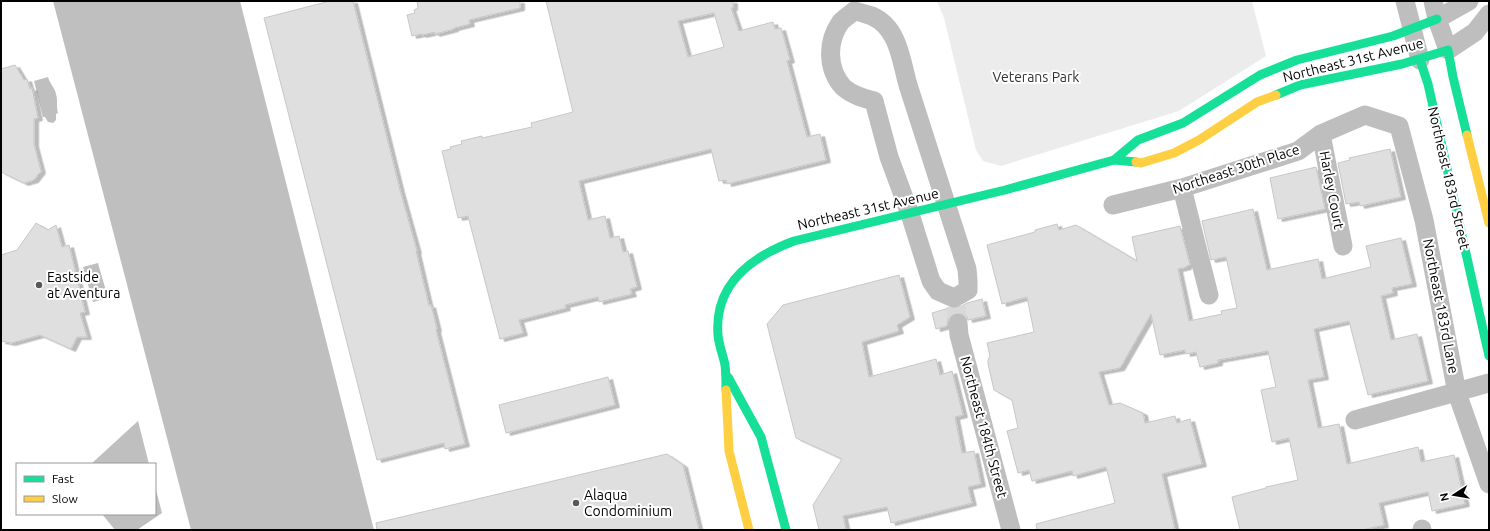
<svg xmlns="http://www.w3.org/2000/svg" width="1490" height="531" font-family="Ubuntu,sans-serif">
<style>
.green{fill:#ececec}
.water{fill:#bfbfbf}
.building{fill:#dfdfdf;stroke:#c7c7c7;fill-rule:evenodd;filter:url(#shadow)}
.lines{fill:none;stroke-linecap:round;stroke-linejoin:round}
.street-tunnel{stroke:#d9d9d9;stroke-width:19;stroke-dasharray:19 10;stroke-linecap:butt}
.street{stroke:#bebebe;stroke-width:19}
.fast{stroke:#16e098;stroke-width:9}
.slow{stroke:#ffcf43;stroke-width:9}
.poi-dot{fill:#595959;stroke:#fff;stroke-width:1.5}
.labels{text-anchor:middle;dominant-baseline:central;stroke-width:4;stroke-linejoin:round;paint-order:stroke}
.street-label{font-size:14px;fill:#000;stroke:#fff}
.park-label{font-size:14px;fill:#333;stroke:#fff}
.poi-label{font-size:14px;fill:#000;stroke:#fff;text-anchor:start}
</style>
<defs>
<filter id="shadow"><feDropShadow dx="4.5" dy="2.5" stdDeviation="0" flood-color="#0004"/></filter>
</defs>
<rect width="100%" height="100%" fill="#fff"/>
<path class="green" d="M937 1H1252L1266 56 1179 111 1001 166 983 161 976 150 944 18Z"/>
<path class="water" d="M53 1H240L374 530H191Z
M48 77C50 84 55 88 56 94 58 101 56 106 58 113L56 114V120L53 123 48 122 45 117H43L34 81Z
M98 263 108 298 93 302 83 267Z
M138 421 149 464H91Z
M155 486 162 513 137 530H115L102 514H155Z"/>
<path class="building" d="M330 1H353L400 190 417 251H416L429 306 431 305 437 329 436 330 465 444 445 449 444 443 377 460 264 18Z
M417 1H520V8L469 20 470 24 454 28V29L435 34V32L422 35 421 34 412 36 407 15 415 13 414 10 418 8Z
M546 1H733V8H731L739 31 773 22 775 29 781 28 790 60 787 61 807 137 820 134 826 160 727 184 726 180 719 181 711 149 579 181 588 220 605 216 610 238 619 236 623 252 628 251 637 287 630 289 632 294 599 302 598 297 565 305 566 308 519 320 523 333 500 339 468 216 458 218 442 151 451 149 450 147 462 144 461 141 482 136V138L532 127 531 123 573 112ZM714 13 724 47 688 57 678 21Z
M15 65 24 80 27 79 30 89 32 88 38 118 34 119V144L41 171 34 180 24 183 1 172V69Z
M1390 149 1401 197 1360 206 1359 202 1346 204 1338 163 1350 160 1349 158Z
M1316 167 1325 209 1278 219 1270 178Z
M1253 209 1267 270 1318 259 1322 279 1371 267 1366 246 1401 238 1412 284 1392 288 1393 293 1381 296 1391 340 1417 334 1428 381 1368 395 1349 321 1314 329 1324 377 1308 380 1318 428 1339 424 1347 464 1418 447 1421 462 1454 455 1465 504 1432 511 1428 492 1379 503 1384 525 1362 530H1240L1232 497 1266 488V487L1298 480 1289 438 1272 442 1261 390 1276 387 1268 351 1218 360V363L1200 367 1196 352 1186 354 1185 350 1160 355 1151 314 1120 368 1099 372 1109 405 1120 403 1143 413 1145 423 1175 416 1177 423 1190 419 1202 464 1162 474 1175 530H1037L1036 524 1115 503 1106 467 1073 476 1072 471 1032 481 1029 470 1018 473 1007 431 1018 428 1012 400 994 390 988 364V360L990 356 987 343 1034 332 1027 297 1002 304 987 245 1035 232V230L1057 224 1059 230 1076 225 1137 261 1132 237 1180 226 1190 265 1186 266 1187 267 1178 269 1189 321 1222 314 1221 311 1237 308 1226 257 1211 260 1202 221Z
M36 223 48 230 56 225 62 247 69 245 85 312 80 313 87 337H77L71 349 40 335 11 343 1 341V255L17 250Z
M899 275 910 317 897 325 899 331 862 342 869 377 936 359 940 375 952 371 963 415 955 417 962 453 974 451 981 484 968 487 972 503 891 523 887 507 843 516 846 530H819L813 505 842 459 796 438 767 324 783 305Z
M982 299 986 316 968 320 967 316 963 313 957 312 952 314 948 318 947 326 936 329 932 313 949 308 956 309 967 303Z
M608 377 615 405 506 433 499 405Z
M667 454 683 465 699 530H377L376 523Z"/>
<g class="lines">
<path class="street-tunnel" d="M956 306 958 323"/>
<path class="street" d="M1405 1 1420 60
M1433 1 1437 19 1448 50 1475 32 1489 14
M854 11C850 15 844 18 840 23 827 42 827 69 843 87 852 95 863 98 874 101L889 157 910 214 931 281 938 291 954 298
M854 11C860 12 866 14 872 16 899 28 901 61 908 85L967 269 968 281V290L954 298
M1437 19 1469 1
M1321 134 1343 246
M1182 188 1209 295
M1113 205 1182 188 1298 151 1321 134 1365 115 1399 126 1424 220 1457 393 1489 484
M958 323 959 335 1011 530
M1355 420 1489 383
M1422 529V530"/>
<path class="fast" d="M1420 60 1428 84 1489 356
M1276 95 1300 85 1402 64 1448 50 1453 77 1467 135
M1114 160 1138 140 1183 123 1260 75 1297 60 1393 36 1437 19
M728 377 761 437 786 530
M726 390C726 381 726 373 725 365 723 355 719 346 718 335 714 284 751 257 794 241L1005 190 1114 160 1136 162"/>
<path class="slow" d="M1467 135 1489 223
M1136 162 1141 163 1174 153 1199 140 1257 102 1276 95
M726 390 729 451 749 530"/>
</g>
<g class="poi-dot">
<circle cx="39" cy="285" r="4"/>
<circle cx="576" cy="503" r="4"/>
</g>
<g class="labels">
<g class="street-label">
<text transform="translate(1353 60) rotate(-14)">Northeast 31st Avenue</text>
<text transform="translate(1236 169) rotate(-18)">Northeast 30th Place</text>
<text transform="translate(1449 178) rotate(77)">Northeast 183rd Street</text>
<text transform="translate(1332 190) rotate(79)">Harley Court</text>
<text transform="translate(868 209) rotate(-13)">Northeast 31st Avenue</text>
<text transform="translate(1441 306) rotate(79)">Northeast 183rd Lane</text>
<text transform="translate(984 427) rotate(75)">Northeast 184th Street</text>
</g>
<g class="park-label">
<text x="1036" y="77">Veterans Park</text>
</g>
<g class="poi-label">
<text x="47" y="277">Eastside<tspan x="47" dy="16">at Aventura</tspan></text>
<text x="584" y="495">Alaqua<tspan x="584" dy="16">Condominium</tspan></text>
</g>
</g>
<rect width="1490" height="531" fill="none" stroke="#000000" stroke-width="4"/>
<rect x="16" y="463" width="140" height="52" fill="#ffffff" stroke="#999999"/>
<rect x="24" y="476" width="20" height="6" fill="#16e098" stroke="#999999"/>
<text x="52" y="483" font-size="12" fill="#000000">Fast</text>
<rect x="24" y="496" width="20" height="6" fill="#ffcf43" stroke="#999999"/>
<text x="52" y="503" font-size="12" fill="#000000">Slow</text>
<g transform="translate(1454 495) rotate(258)" stroke="#ffffff" stroke-width="3" paint-order="stroke">
<path d="M0-3L7 15L0 10L-7 15Z" fill="#000000"/>
<text y="-6" font-size="11" font-weight="bold" text-anchor="middle" fill="#000000">N</text>
</g>
</svg>
